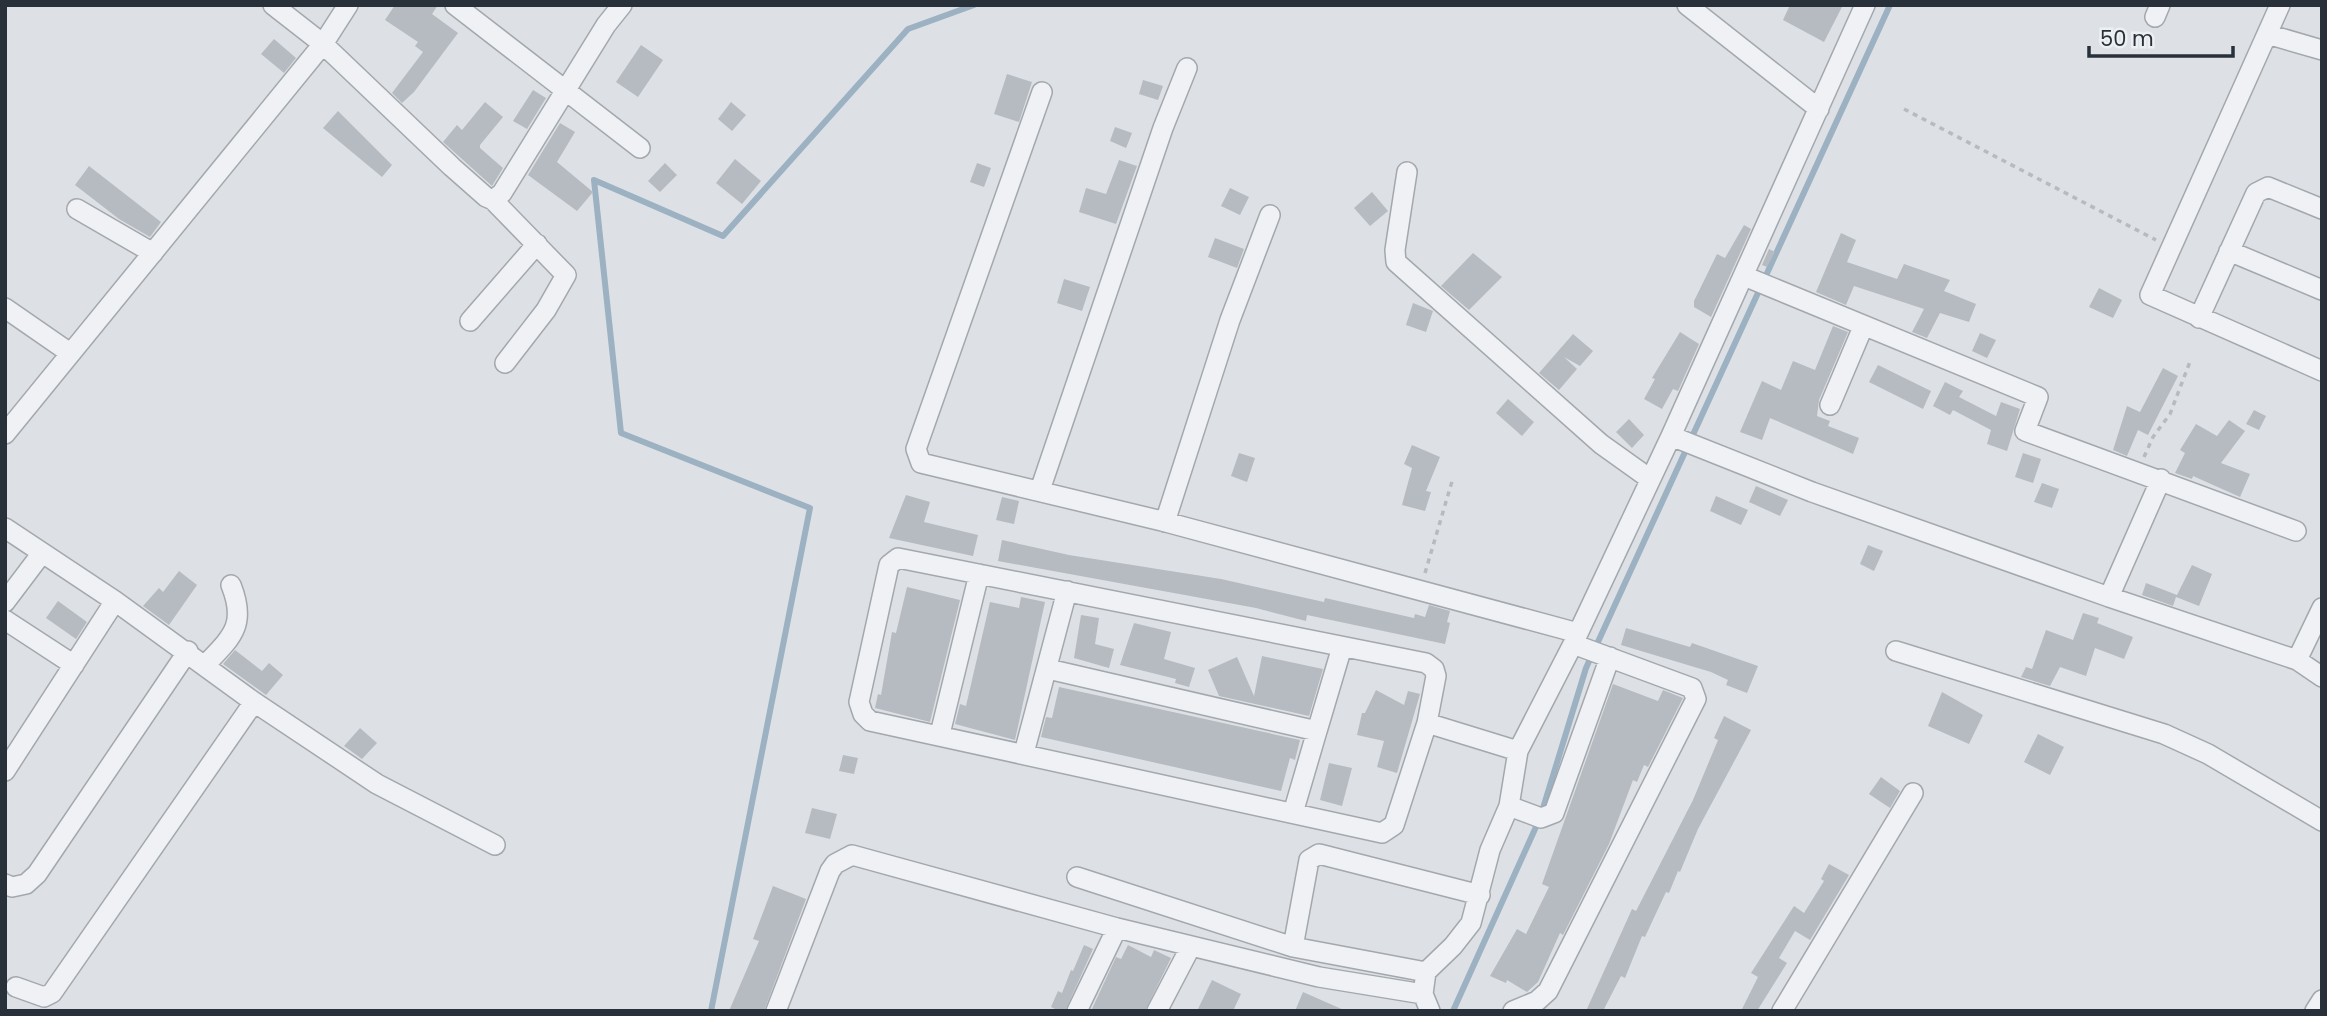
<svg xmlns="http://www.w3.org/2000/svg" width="2327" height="1016" font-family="Poppins,sans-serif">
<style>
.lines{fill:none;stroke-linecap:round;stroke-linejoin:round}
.stream{stroke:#9cb1c1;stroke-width:6}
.building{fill:#b5bbc1}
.minor-casing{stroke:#a3a8ae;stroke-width:22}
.path{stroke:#b7bbc0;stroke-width:3.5;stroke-dasharray:5 5;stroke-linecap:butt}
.minor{stroke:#eff1f4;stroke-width:19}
</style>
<rect width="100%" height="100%" fill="#dde1e5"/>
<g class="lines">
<path class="stream" d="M711 1011 810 508 621 433 594 180 723 236 908 29 974 5
M1453 1011 1540 818 1586 668 1890 5"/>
</g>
<path class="building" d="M395 5H438L432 14 458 33 414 92 402 103 392 93 423 52 415 46 418 42 385 20Z
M1790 5H1843L1824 42 1783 20Z
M274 39 296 58 284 73 261 54Z
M641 45 663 60 638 97 616 82Z
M1007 74 1032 82 1019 122 994 114Z
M1143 80 1163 86 1158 100 1139 94Z
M533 90 546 98 527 129 513 121Z
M485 102 503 117 480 145V148L503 168 492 186 443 142 457 125 462 130Z
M731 102 746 115 732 131 718 119Z
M338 111 392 165 382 177 323 128Z
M560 123 575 132 557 162 593 192 577 211 528 175Z
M1115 127 1132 133 1126 148 1110 141Z
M735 159 761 181 742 204 716 183Z
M1119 160 1137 166 1116 224 1079 212 1086 188 1106 194Z
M665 163 677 175 660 192 648 181Z
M977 163 991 168 984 187 970 182Z
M89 166 161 222 150 237 119 219 75 185Z
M1230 188 1249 197 1240 215 1221 206Z
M1372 192 1388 211 1370 226 1354 208Z
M1744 225 1751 229 1711 317 1694 307V301L1717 254 1725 258Z
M1841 233 1856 240 1847 262 1897 279 1904 264 1950 280 1944 291 1976 304 1969 322 1940 313 1927 338 1912 332 1924 309 1854 286 1846 305 1816 292Z
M1215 238 1244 249 1237 268 1208 257Z
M1769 249 1775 252 1767 267 1762 265Z
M1473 253 1502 277 1469 310 1441 286Z
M1064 279 1090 287 1082 311 1057 303Z
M2099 288 2122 300 2113 318 2089 307Z
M1413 303 1433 311 1426 332 1406 325Z
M1833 326 1848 332 1819 400 1817 416 1830 421 1828 426 1859 438 1853 454 1770 418 1762 440 1740 432 1762 381 1781 390 1793 361 1815 370Z
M1680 332 1699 344 1678 391 1673 389 1662 409 1644 399 1655 379 1652 378Z
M1980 333 1996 340 1987 358 1972 351Z
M1573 334 1593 351 1580 366 1564 357 1577 369 1559 390 1539 373Z
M1878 365 1931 391 1923 409 1869 382Z
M2163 368 2178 376 2148 435 2138 430 2127 456 2113 450 2127 406 2140 412Z
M1945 382 1963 391 1959 397 1996 416 2001 402 2020 409 2007 451 1987 444 1991 430 1953 410 1950 415 1933 406Z
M1508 399 1534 422 1522 436 1496 413Z
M2254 410 2266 416 2259 430 2246 424Z
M1629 419 1644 435 1632 448 1616 432Z
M2229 420 2245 431 2221 463 2250 474 2240 497 2193 476 2192 479 2175 473 2185 453 2180 450 2196 424 2217 436Z
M1412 445 1440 457 1426 491 1431 492 1425 511 1402 505 1412 468 1404 464Z
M1239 453 1255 458 1247 482 1231 476Z
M2023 453 2041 459 2033 483 2015 477Z
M2042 483 2059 489 2052 508 2034 502Z
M1756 486 1788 500 1780 516 1749 502Z
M906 495 930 502 924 522 978 535 973 556 889 538Z
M1716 496 1748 510 1741 525 1710 511Z
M1002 497 1019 501 1014 524 996 520Z
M1002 540 1069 555 1221 579 1324 602 1325 598 1414 618 1415 614 1425 617 1429 605 1450 611 1447 622 1450 623 1445 644 1307 615 1306 621 1256 608 998 561Z
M1868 545 1883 551 1874 571 1860 564Z
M2192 565 2212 574 2199 606 2176 597 2173 606 2142 595 2146 583 2177 595 2176 597Z
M179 571 197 585 169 625 143 606 159 588 163 592Z
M907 587 960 600 930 722 875 708 878 694 881 695 892 632 896 633Z
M1021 597 1045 602 1015 740 955 724 960 704 966 706 990 602 1019 608Z
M58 601 87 622 76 639 46 618Z
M2083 613 2099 618 2097 623 2133 637 2124 659 2095 648 2086 676 2060 667 2050 686 2021 677 2026 667 2032 669 2046 630 2073 640Z
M1081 615 1099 618 1095 644 1114 649 1109 668 1074 658Z
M1134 623 1171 632 1164 659 1195 668 1189 687 1175 683 1176 679 1120 665Z
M1626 628 1690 647 1692 643 1758 666 1747 693 1726 685 1728 680 1711 672 1621 645Z
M235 650 262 671 269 663 283 675 266 695 223 664Z
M1262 656 1323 669 1309 716 1219 696 1208 670 1237 657 1254 696Z
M1613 684 1658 701 1663 690 1683 698 1648 767 1644 765 1637 782 1633 780 1609 844 1563 935 1560 933 1538 982 1527 992 1507 980 1506 983 1490 976 1517 929 1526 934 1549 887 1542 884Z
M1059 687 1300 740 1295 760 1290 758 1281 791 1041 737 1046 717 1052 718Z
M1376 690 1404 705 1408 691 1420 694 1397 773 1377 767 1384 741 1357 735 1362 713H1365Z
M1942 692 1983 715 1969 744 1928 726Z
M1724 716 1751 730 1698 829 1680 872 1678 871 1669 893 1666 892 1645 937 1642 936 1625 978 1621 976 1603 1011H1586L1632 909 1636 911 1693 800 1718 740 1714 738Z
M360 728 377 743 362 759 344 746Z
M2038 734 2064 747 2050 775 2024 762Z
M843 755 858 758 854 774 839 771Z
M1329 763 1352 768 1342 806 1320 800Z
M1881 777 1900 791 1890 808 1869 794Z
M812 808 837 814 830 839 805 833Z
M1829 864 1849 875 1810 940 1795 931 1779 958 1787 963 1757 1011H1741L1758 977 1751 973 1794 906 1804 913 1824 881 1821 879Z
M773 886 806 899 764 1011H729L759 941 753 939Z
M1084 945 1093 949 1065 1011H1059L1051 1007 1058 991 1062 993 1071 970 1073 971Z
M1128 945 1151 957 1154 950 1171 958 1145 1011H1091L1116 957 1121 959Z
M1212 980 1241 994 1233 1011H1197Z
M1303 992 1346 1011H1295Z"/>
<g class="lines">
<g class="minor-casing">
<path id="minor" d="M273 5 323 44 452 167 486 197 493 200 502 193 606 25 622 5
M455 5 640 148
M1687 5 1819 109
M2280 5 2150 295 2322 371
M2155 17 2160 5
M2267 34 2322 50
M1042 92 916 449 921 463 1162 521 1578 633
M1407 172 1395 250 1396 262 1601 444 1650 479
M493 200 566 275 546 310 505 363
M77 209 153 253
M2229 251 2322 290
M1744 276 2038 397 2025 431 2296 531
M5 308 70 353
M2199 318 2256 193 2268 187 2322 209
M470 321 537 244
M1830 405 1863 327
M5 434 323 44 348 5
M1671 436 1812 492 2109 597
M2161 479 2109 597 2297 660 2322 677
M1040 490 1163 128 1187 68
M1165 522 1230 320 1270 215
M5 528 115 601 254 702 377 784 495 845
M5 602 42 553
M5 620 74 665
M1896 651 2164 734 2208 754 2322 821
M2297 660 2322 608
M205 665C232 637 247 625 231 585
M1048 669 1317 731 1342 647
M1427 723 1394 825 1382 833 870 721 863 714 859 702 889 565 898 558 1426 663 1434 669 1436 676 1427 723 1518 751
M940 734 979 574
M1024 753 1067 591
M5 771 115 601
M1509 806 1541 818 1554 813 1610 657
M1293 813 1317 731
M1077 877 1293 947 1426 972
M5 884 12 887 26 884 37 874 188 651
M1293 947 1309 860 1319 854 1480 895
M16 987 44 997 52 993 254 702
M1423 994 1430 1011
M776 1011 830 871 835 864 852 855 1117 928 1319 977 1423 994 1426 972 1453 946 1471 923 1490 850 1509 806 1518 751 1573 644 1671 436 1865 5
M1077 1011 1117 928
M1157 1011 1191 946
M1513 1011 1537 1001 1548 991 1696 699 1692 688 1573 644
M1782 1011 1913 793
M2315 1011 2322 1000"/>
</g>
<path class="path" d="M1904 109 2156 240
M2144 457 2153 437 2170 414 2191 359
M1425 573 1453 478"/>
<use href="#minor" class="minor"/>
</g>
<rect width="2327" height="1016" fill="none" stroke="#28303a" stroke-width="14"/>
<path d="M2089 46v10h144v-10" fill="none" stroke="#28303a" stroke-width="3.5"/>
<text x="2100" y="46" font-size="21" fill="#28303a" stroke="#ecf0f3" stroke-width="5" paint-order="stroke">50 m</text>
</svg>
